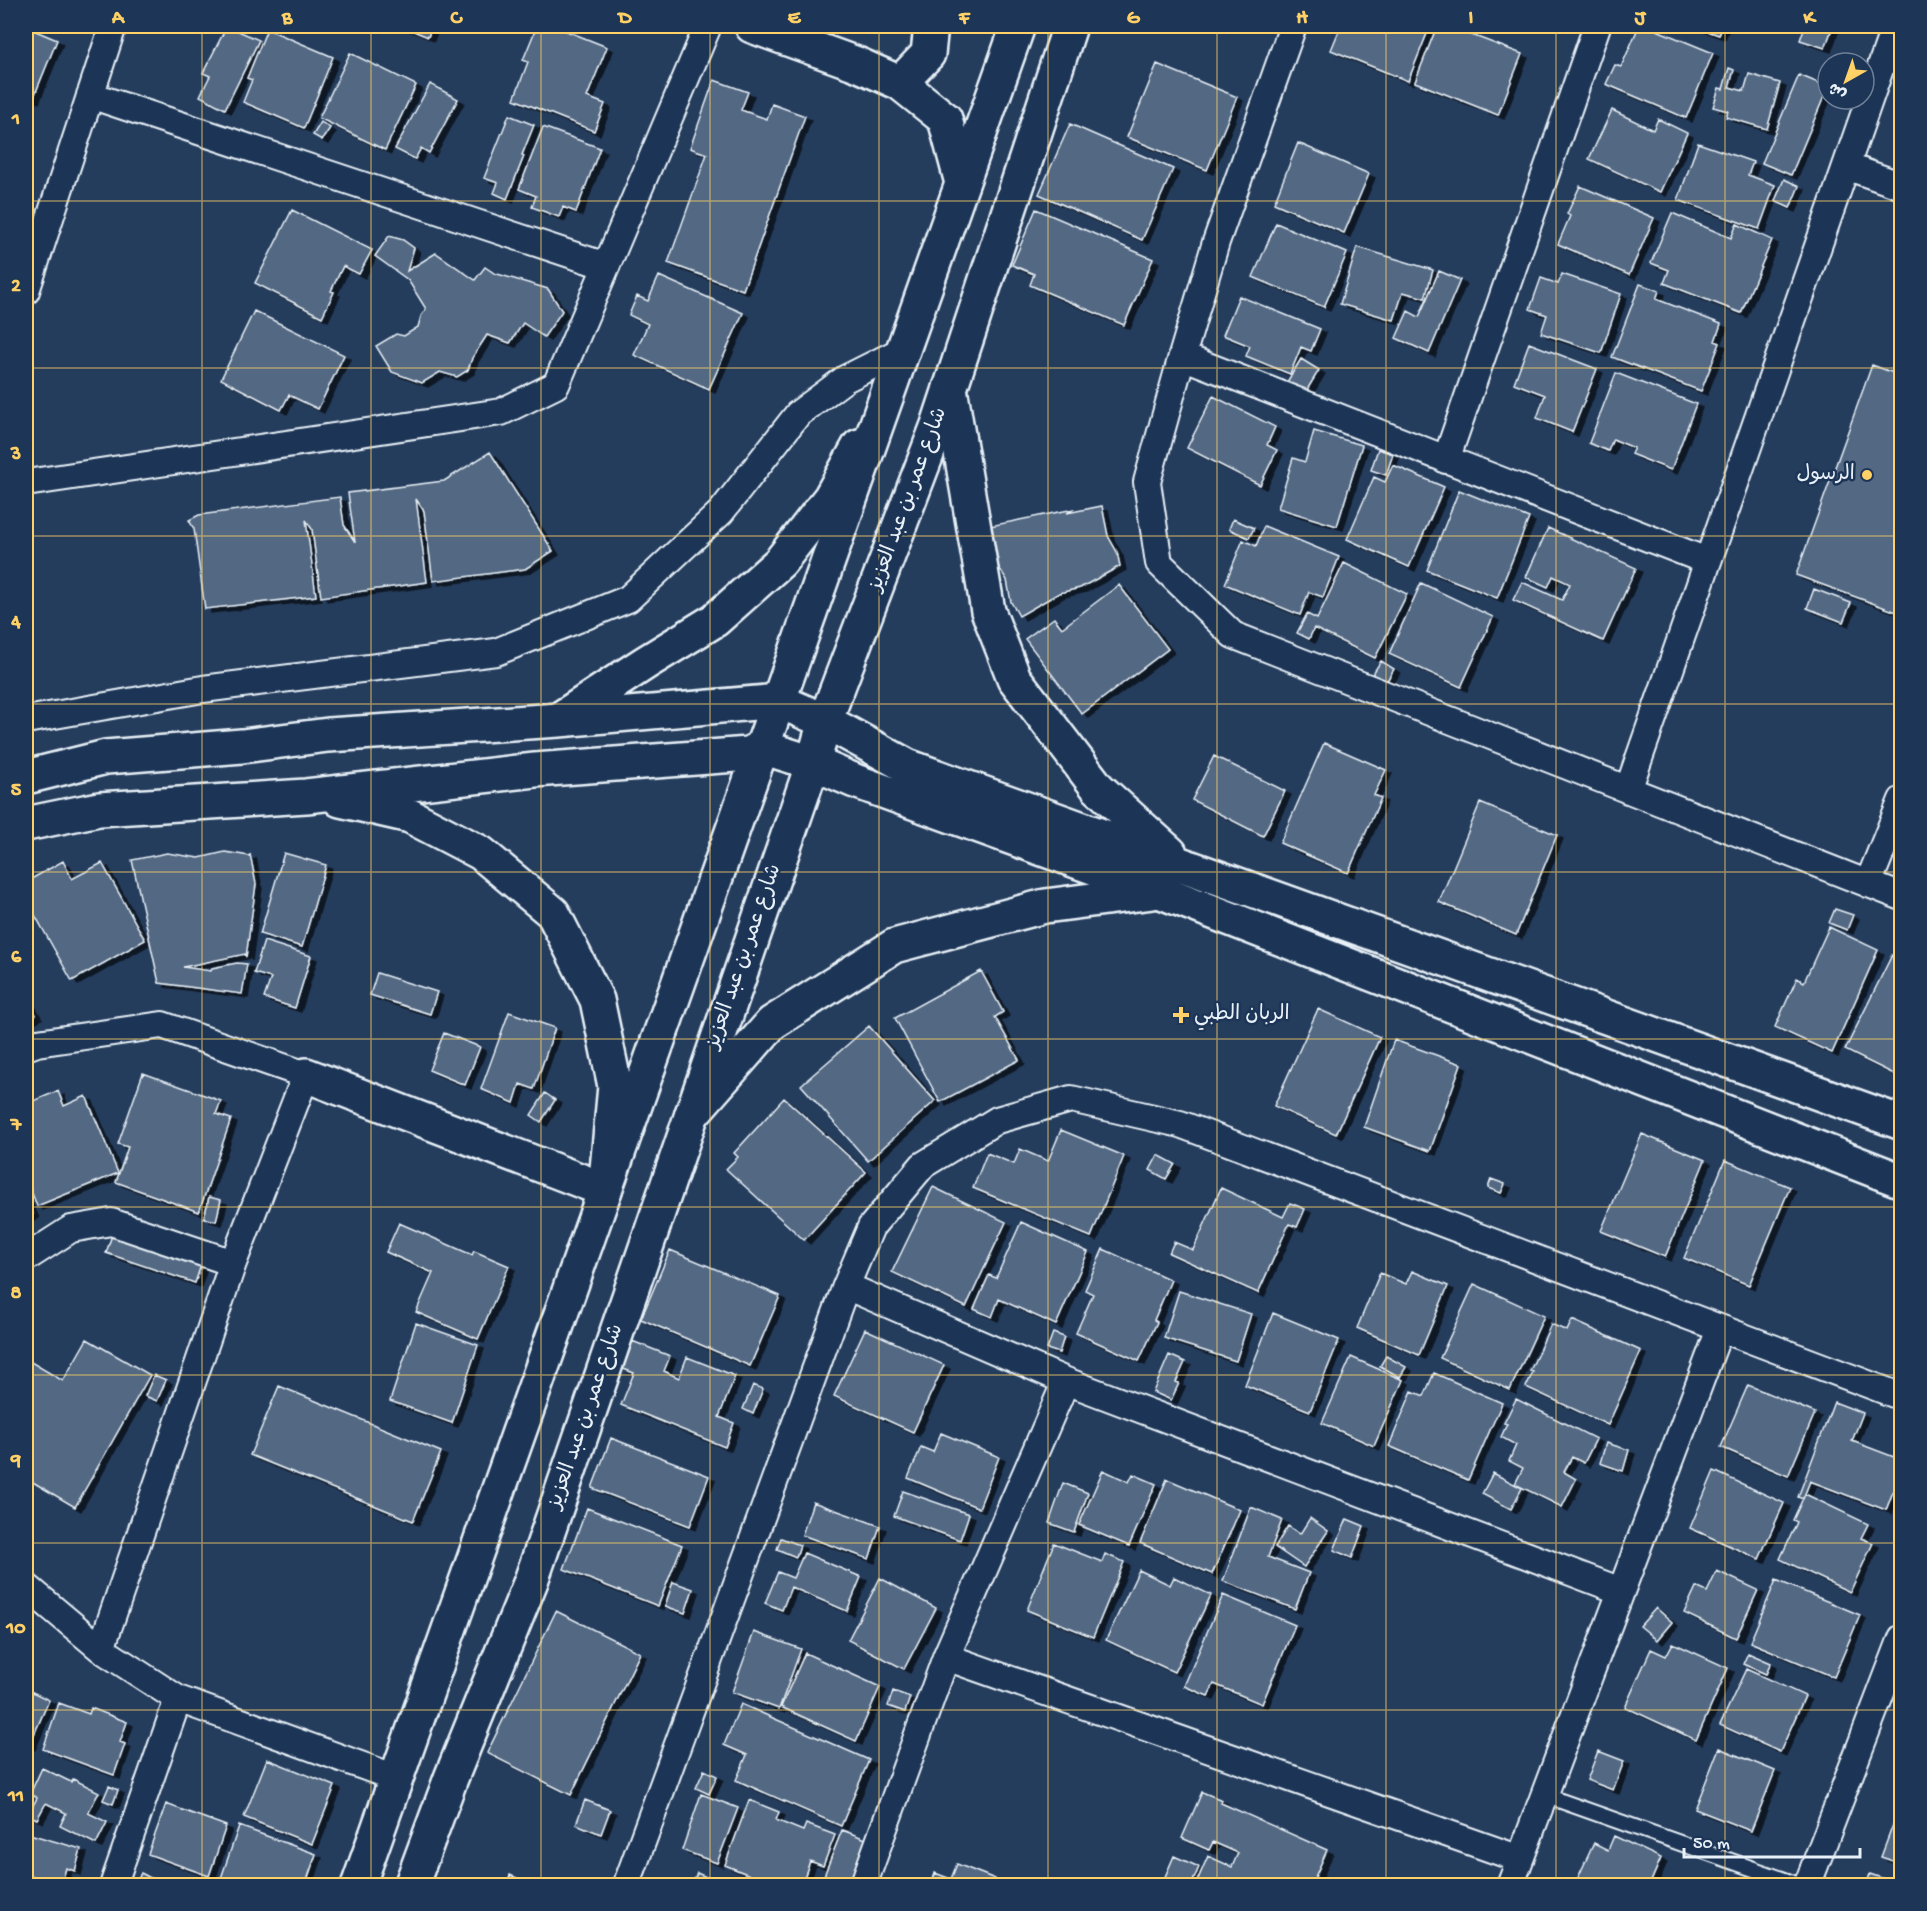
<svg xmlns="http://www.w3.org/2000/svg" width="1927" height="1911" font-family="'Gochi Hand','Playpen Sans Arabic',sans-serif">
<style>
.building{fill:#536782;stroke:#e8f1f8;stroke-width:1.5;filter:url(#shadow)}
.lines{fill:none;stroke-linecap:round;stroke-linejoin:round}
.service-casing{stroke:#e8f1f8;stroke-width:18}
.minor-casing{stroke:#e8f1f8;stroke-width:30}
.tertiary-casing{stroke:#e8f1f8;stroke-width:38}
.secondary-casing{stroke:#e8f1f8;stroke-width:38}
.service{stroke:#1d3557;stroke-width:14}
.minor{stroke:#1d3557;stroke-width:26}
.tertiary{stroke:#1d3557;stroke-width:33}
.secondary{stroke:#1d3557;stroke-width:33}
.grid{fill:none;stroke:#ffd166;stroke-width:1.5;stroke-opacity:0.55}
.poi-dot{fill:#ffd166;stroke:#1d3557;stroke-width:2}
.labels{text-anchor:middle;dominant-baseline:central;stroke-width:5;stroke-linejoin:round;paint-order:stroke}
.poi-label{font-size:21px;fill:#e8f1f8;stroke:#1d3557;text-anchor:end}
.street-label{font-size:21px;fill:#e8f1f8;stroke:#1d3557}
.neatline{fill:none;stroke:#ffd166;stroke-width:2}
.grid-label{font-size:20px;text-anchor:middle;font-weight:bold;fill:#ffd166}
</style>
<defs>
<filter id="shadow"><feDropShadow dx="6" dy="4" stdDeviation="0" flood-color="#0009"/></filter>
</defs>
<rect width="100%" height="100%" fill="#253d5d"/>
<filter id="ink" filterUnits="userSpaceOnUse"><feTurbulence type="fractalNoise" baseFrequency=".0167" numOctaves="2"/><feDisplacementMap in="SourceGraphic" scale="12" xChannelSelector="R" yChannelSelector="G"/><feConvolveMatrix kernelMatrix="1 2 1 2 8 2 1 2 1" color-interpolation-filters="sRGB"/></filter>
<g filter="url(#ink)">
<path class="building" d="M227 26 259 40 225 109 200 96 210 76 203 73Z
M402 26H432L428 37Z
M537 26H554L607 47 587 97 605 104 594 131 514 99 528 62 523 60Z
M1341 26H1430L1408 81 1331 50Z
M1437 26H1448L1522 54 1498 115 1415 82Z
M1639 26H1647L1713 53 1686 118 1606 84 1615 65 1621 67Z
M1693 26H1723L1719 35Z
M1805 26H1833L1825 48 1800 40Z
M26 27 57 40 33 99 26 96Z
M267 29 333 57 304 128 243 102 252 80 247 78Z
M350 53 416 85 385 150 319 118Z
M1157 64 1237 97 1207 170 1127 137Z
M1729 68 1734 70 1729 87 1744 91 1749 74 1780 83 1767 129 1726 117 1728 111 1713 107 1719 88 1723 89Z
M1799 75 1828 87 1791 175 1762 163Z
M714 80 748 92 741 110 767 119 772 104 805 116 743 290 668 263 707 154 690 148Z
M430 84 458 99 429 153 421 148 415 159 395 149Z
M1612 110 1653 130 1658 119 1687 133 1660 192 1589 159Z
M1902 114V135L1893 131Z
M509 115 534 125 522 155 524 156 507 199 494 193 498 183 484 178Z
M321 122 330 128 322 140 313 135Z
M1070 124 1173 169 1142 240 1039 194Z
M543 127 600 148 576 212 563 207 559 217 532 207 536 196 519 189Z
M1298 143 1369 174 1344 233 1274 203Z
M1698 143 1753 162 1748 175 1775 185 1759 229 1678 200Z
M1784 179 1799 186 1790 208 1775 201Z
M1580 186 1654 218 1629 275 1558 244 1570 216 1567 214Z
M1036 209 1153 259 1124 325 1030 285 1034 274 1012 265Z
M292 210 372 250 359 274 343 266 331 291 334 292 322 317 255 283Z
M1672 213 1731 238 1737 224 1772 240 1741 313 1664 283 1669 270 1651 263Z
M1276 223 1347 253 1324 307 1253 277Z
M389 236 403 240 414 248 407 271 436 253 475 280 485 267 494 273 548 289 562 311 544 337 523 323 510 343 487 335 472 358 468 370 457 377 440 372 422 383 392 372 376 346 396 334 404 336 418 327 421 316 426 309 408 280 375 256Z
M1357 247 1433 270 1425 298 1403 292 1394 320 1340 304Z
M1439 271 1460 280 1429 353 1396 338 1408 311 1419 317Z
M1562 274 1621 294 1601 353 1541 333 1547 315 1530 309 1541 278 1558 284Z
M659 276 743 313 709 389 634 355 648 324 629 315 637 296 648 301Z
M1640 284 1659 291 1656 299 1721 324 1715 341 1720 343 1701 391 1612 357Z
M1239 296 1320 329 1311 351 1301 347 1290 374 1246 356 1250 346 1223 335Z
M254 311 344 355 318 409 289 395 281 410 221 379Z
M1529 343 1597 369 1572 432 1537 418 1545 395 1514 383Z
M1301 359 1319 370 1305 393 1287 382Z
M1872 365 1902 376V614L1796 575Z
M1616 373 1696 404 1671 470 1631 454 1634 448 1613 439 1608 451 1589 443Z
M1213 396 1275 427 1267 445 1277 450 1260 485 1187 448Z
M1314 431 1362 445 1337 526 1278 508 1293 458 1305 462Z
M1378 449 1393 454 1386 475 1371 470Z
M490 452 553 551 525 569 433 581 424 511 416 499 427 582 321 597 312 529 306 520 316 596 205 609 194 529 189 520 199 515 340 497 344 525 355 542 348 493 444 481Z
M1393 465 1444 487 1409 567 1347 539 1374 477 1385 482Z
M1459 490 1529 518 1497 598 1427 570Z
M1102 506 1108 536 1117 552 1120 566 1080 588 1059 593 1019 616 1011 602 1007 580 998 566 990 526 1074 509 1067 513Z
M1233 519 1254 528 1249 538 1229 529Z
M1264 526 1339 557 1323 597 1309 592 1300 615 1225 584 1243 540 1256 546Z
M1548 528 1636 568 1603 641 1513 600 1522 582 1562 600 1570 584 1553 576 1548 587 1526 577Z
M1344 563 1407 594 1375 658 1314 628 1309 639 1297 633 1307 614 1317 619Z
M1421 583 1493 617 1461 687 1389 654Z
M1119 585 1168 649 1082 714 1025 639 1054 618 1062 628Z
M1814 589 1851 603 1843 622 1807 608Z
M1381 661 1394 669 1382 689 1368 681Z
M1324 743 1386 770 1374 795 1381 798 1348 873 1280 843Z
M1214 756 1285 791 1263 836 1192 800Z
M1480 803 1557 835 1516 935 1439 902Z
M225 852 250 856V854L256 884 246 957 245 954 183 967 211 971 212 968 237 963 247 964 242 994 159 983 132 860 167 853 199 858Z
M284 853 326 865 302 947 260 934Z
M63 861 72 879 102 863 145 940 72 981 26 899V882Z
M1835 909 1853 915 1847 930 1829 923Z
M1829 927 1878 950 1832 1053 1775 1027 1797 978 1804 982Z
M264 941 311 956 295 1008 264 998 271 978 254 973Z
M1892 955 1902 960V1078L1845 1050Z
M981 971 1003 1012 995 1017 1019 1060 940 1102 895 1018Z
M377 973 437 992 430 1014 370 995Z
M26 998 36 1015 26 1020Z
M1318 1009 1380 1037 1336 1134 1274 1106Z
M509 1012 555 1028 534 1089 520 1084 514 1103 481 1089Z
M869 1026 935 1101 868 1161 801 1085Z
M444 1033 480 1047 465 1085 429 1070Z
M1394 1040 1461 1064 1430 1151 1364 1127Z
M143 1073 221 1101 216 1114 231 1119 199 1212 116 1182 128 1147 118 1144Z
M58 1091 64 1106 86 1096 118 1173 37 1206 26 1178V1104Z
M545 1093 555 1100 541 1122 531 1115Z
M784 1098 866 1172 804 1240 726 1169 738 1157 734 1153Z
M1061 1130 1124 1156 1091 1237 973 1188 987 1153 1014 1164 1020 1149 1048 1161Z
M1642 1134 1705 1160 1665 1257 1601 1231Z
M1158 1155 1175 1164 1166 1179 1150 1170Z
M1725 1160 1790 1187 1749 1285 1684 1258Z
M1491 1179 1505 1184 1501 1193 1488 1188Z
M933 1187 1006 1222 966 1307 892 1272Z
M1221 1188 1283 1217 1290 1203 1305 1209 1297 1227 1289 1224 1258 1293 1169 1253 1174 1242 1193 1250Z
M209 1197 221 1200 216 1221 204 1218Z
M26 1199 33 1214 26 1218Z
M1021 1222 1088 1252 1056 1325 999 1299 992 1317 974 1309 989 1275 996 1278Z
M399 1223 472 1255 474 1251 509 1266 478 1339 416 1312 433 1273 386 1252Z
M112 1235 201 1265 195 1283 106 1253Z
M1103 1249 1171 1280 1154 1320 1157 1322 1139 1361 1076 1333 1093 1294 1085 1290Z
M670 1250 780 1296 750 1366 641 1319Z
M1412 1271 1448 1286 1419 1355 1357 1328 1380 1273 1406 1284Z
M1474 1284 1544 1316 1510 1390 1440 1358Z
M1179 1291 1251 1314 1236 1361 1164 1338Z
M1273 1313 1339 1340 1310 1411 1245 1385Z
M1572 1320 1641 1351 1608 1425 1526 1387 1533 1372 1530 1371 1551 1324 1567 1331Z
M416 1323 478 1345 452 1423 390 1401Z
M865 1329 944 1365 913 1432 834 1396Z
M1053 1333 1064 1337 1059 1353 1047 1349Z
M87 1339 150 1375 75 1507 26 1478V1359L63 1381Z
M632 1341 670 1356 664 1371 679 1378 687 1357 735 1376 719 1417 734 1423 725 1447 621 1405 634 1373 621 1368Z
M1169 1355 1185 1362 1176 1382 1179 1383 1171 1400 1153 1392Z
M1386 1356 1406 1367 1400 1377 1380 1366Z
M1351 1357 1403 1380 1374 1446 1322 1423Z
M1434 1373 1502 1403 1468 1480 1389 1446 1412 1391 1424 1396Z
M154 1375 166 1380 157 1401 145 1396Z
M753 1385 763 1389 753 1414 743 1409Z
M1748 1385 1815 1413 1788 1476 1721 1447Z
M279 1386 441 1452 413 1521 250 1455Z
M1516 1399 1596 1439 1584 1463 1572 1457 1564 1472 1576 1479 1562 1507 1515 1484 1523 1468 1509 1461 1516 1445 1501 1437 1507 1424 1504 1423Z
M1834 1402 1863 1413 1852 1441 1902 1460V1468L1886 1510 1810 1481 1803 1499 1798 1497Z
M941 1433 999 1457 979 1508 908 1478 921 1447 933 1452Z
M611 1438 709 1476 690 1526 592 1488Z
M1606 1443 1629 1450 1623 1471 1600 1463Z
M1103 1470 1129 1482 1133 1474 1156 1484 1129 1546 1079 1525Z
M1714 1471 1784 1503 1759 1559 1690 1528Z
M1493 1473 1522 1488 1511 1509 1482 1494Z
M1167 1479 1240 1510 1212 1574 1140 1543Z
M1063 1483 1088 1493 1074 1532 1049 1523Z
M903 1491 969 1514 960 1540 894 1516Z
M1805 1494 1868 1524 1861 1538 1873 1543 1850 1592 1780 1559 1797 1522 1793 1520Z
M813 1502 880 1526 869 1559 802 1535Z
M1251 1507 1282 1520 1268 1557 1309 1573 1295 1609 1223 1581Z
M587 1508 682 1545 658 1606 564 1569Z
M1310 1518 1328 1531 1304 1567 1275 1547 1288 1526 1300 1534Z
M1347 1519 1364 1526 1352 1558 1334 1550Z
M781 1538 800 1545 796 1557 777 1549Z
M1054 1543 1102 1562 1105 1554 1124 1562 1093 1637 1027 1610Z
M804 1553 861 1577 847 1611 791 1587 782 1610 765 1603 778 1572 793 1578Z
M1139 1570 1170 1585 1174 1577 1211 1595 1174 1672 1106 1640Z
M1717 1571 1758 1590 1736 1638 1684 1613 1696 1587 1707 1592Z
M880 1578 936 1608 904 1669 848 1640Z
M1776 1580 1860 1615 1834 1677 1750 1642Z
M673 1582 693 1589 685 1613 665 1606Z
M1223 1595 1295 1625 1262 1704 1214 1684 1208 1696 1184 1686Z
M1656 1608 1672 1622 1657 1640 1640 1626Z
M556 1611 640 1653 571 1795 487 1753Z
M754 1632 801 1649 779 1709 732 1692Z
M1673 1643 1728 1668 1696 1740 1625 1707 1651 1649 1666 1656Z
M805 1653 880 1687 856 1741 781 1707Z
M1748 1653 1771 1663 1766 1674 1743 1664Z
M1746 1669 1805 1696 1780 1752 1720 1725Z
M26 1689 49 1700 29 1746 26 1744Z
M893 1691 910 1697 905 1712 888 1706Z
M59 1703 89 1714 91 1708 127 1722 120 1742 125 1744 114 1775 43 1749Z
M741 1704 869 1760 841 1826 736 1780 747 1755 724 1745Z
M1719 1748 1775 1771 1751 1831 1695 1809Z
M1598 1751 1624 1761 1613 1790 1587 1780Z
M267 1759 335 1786 312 1844 244 1817Z
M42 1768 71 1782 73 1779 99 1792 88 1813 107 1822 96 1844 60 1826 66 1813 46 1803 37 1819 28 1815 37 1798 30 1794Z
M704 1770 717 1776 709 1794 696 1788Z
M109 1786 118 1790 113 1804 103 1800Z
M1202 1792 1222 1800 1221 1803 1327 1850 1311 1886H1195L1208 1856 1232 1867 1238 1853 1213 1842 1209 1850 1182 1838Z
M701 1794 738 1808 717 1863 682 1850Z
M585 1800 610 1810 601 1834 576 1824Z
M749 1800 779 1812 776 1820 803 1831 806 1824 835 1835 823 1866 810 1861 801 1886H777L725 1865Z
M1902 1801V1864L1881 1857Z
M166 1804 226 1826 209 1876 148 1854Z
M239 1826 316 1854 305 1886 219 1884Z
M842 1830 871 1841 853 1886H820Z
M26 1833 81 1849 75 1871 66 1868 61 1885 26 1875Z
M1614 1836 1661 1858 1649 1886H1585L1576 1882 1594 1843 1608 1850Z
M1174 1856 1199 1867 1191 1886H1161Z
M957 1864 995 1879 992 1886H931L935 1873 951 1879Z
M141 1873 166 1886H135Z
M697 1873 727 1886H692Z
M1870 1874 1902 1885V1886H1866Z
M510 1875 535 1886H506Z"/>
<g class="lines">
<g class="service-casing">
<path id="service" d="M1544 1795 1802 1886"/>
</g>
<g class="minor-casing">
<path id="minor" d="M1293 26 1216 242 1182 356 1147 482 1159 563 1233 635 1902 897
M90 95 606 266
M1846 166 1902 186
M26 291 113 26
M1182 356 1707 561
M1446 460 1597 26
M26 483 501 412 556 385 708 26
M26 720 203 689 496 652 628 599 721 512 798 414 845 379 903 350
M1628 790 1895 26
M1868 884 1902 800
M26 1047 37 1043 162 1025 306 1075 233 1263 101 1649
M26 1258 71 1229 111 1222 233 1263
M846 1286 1066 1381 1621 1591
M26 1586 101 1649 178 1699 396 1778
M946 1657 1520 1859
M113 1886 178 1699
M626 1886 846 1286 871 1227 923 1165 997 1120 1071 1099 1180 1124 1902 1397
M863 1886 946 1657 1066 1381
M1510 1886 1720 1329
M1807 1886 1902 1638"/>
</g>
<g class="tertiary-casing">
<path id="tertiary" d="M752 26 857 64 900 83 945 119 962 183
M900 83 928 54 931 26
M950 388 988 611 1014 678 1098 788 1170 853
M561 718 645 663 715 620 780 562 830 498 859 446
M26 777 106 757 242 746 328 735 559 720 779 701 825 721 907 766 1902 1123
M26 824 99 809 306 796 535 770 749 754 762 747 813 763 855 781 1159 891 1902 1181
M306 1075 605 1190 615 1086 597 1000 553 913 481 853 410 816 340 800
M692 1114 772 1023 894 946 1045 906 1153 892"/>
</g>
<g class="secondary-casing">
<path id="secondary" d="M358 1886 1018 26
M411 1886 451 1778 531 1581 813 763 825 721 938 425 1070 26"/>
</g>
<use href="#service" class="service"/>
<use href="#minor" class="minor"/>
<use href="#tertiary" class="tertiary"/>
<use href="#secondary" class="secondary"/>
</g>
</g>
<path class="grid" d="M202 26V1886M371 26V1886M541 26V1886M710 26V1886M879 26V1886M1048 26V1886M1217 26V1886M1386 26V1886M1556 26V1886M1725 26V1886M26 201H1902M26 368H1902M26 536H1902M26 704H1902M26 872H1902M26 1039H1902M26 1207H1902M26 1375H1902M26 1543H1902M26 1710H1902"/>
<g class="poi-dot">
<circle cx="1867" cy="475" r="6"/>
<path d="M1178 1006h6v6h6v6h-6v6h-6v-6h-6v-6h6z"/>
</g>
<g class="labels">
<g class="poi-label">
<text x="1855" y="475">الرسول</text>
<text x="1194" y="1015" text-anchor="start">الربان الطبي</text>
</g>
<g class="street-label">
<text transform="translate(909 500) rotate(-70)">شارع عمر بن عبد العزيز</text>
<text transform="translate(745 957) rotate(-71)">شارع عمر بن عبد العزيز</text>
<text transform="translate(587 1417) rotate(-71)">شارع عمر بن عبد العزيز</text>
</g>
</g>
<rect width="1927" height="1911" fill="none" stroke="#1d3557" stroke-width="66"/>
<g transform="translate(1846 81) rotate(220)"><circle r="28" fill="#1d3557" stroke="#6e8097" stroke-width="1.5"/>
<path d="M0-4.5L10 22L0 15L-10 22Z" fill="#ffd166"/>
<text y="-9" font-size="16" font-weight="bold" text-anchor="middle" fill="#e8f1f8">ش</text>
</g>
<path d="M1684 1848v9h176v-9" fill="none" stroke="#e8f1f8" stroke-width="3"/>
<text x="1693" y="1848" font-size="18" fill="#e8f1f8" stroke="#1d3557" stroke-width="4.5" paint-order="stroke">50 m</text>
<rect x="33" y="33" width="1861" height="1845" class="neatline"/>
<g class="grid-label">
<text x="118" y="23">A</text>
<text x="287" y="23">B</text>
<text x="456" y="23">C</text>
<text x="625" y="23">D</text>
<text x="794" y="23">E</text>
<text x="964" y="23">F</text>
<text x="1133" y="23">G</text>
<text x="1302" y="23">H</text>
<text x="1471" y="23">I</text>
<text x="1640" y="23">J</text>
<text x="1809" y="23">K</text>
<text x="16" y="124">1</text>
<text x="16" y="291">2</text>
<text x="16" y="459">3</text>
<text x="16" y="627">4</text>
<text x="16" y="795">5</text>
<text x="16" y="962">6</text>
<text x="16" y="1130">7</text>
<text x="16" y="1298">8</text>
<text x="16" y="1466">9</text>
<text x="16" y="1633">10</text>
<text x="16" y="1801">11</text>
</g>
</svg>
